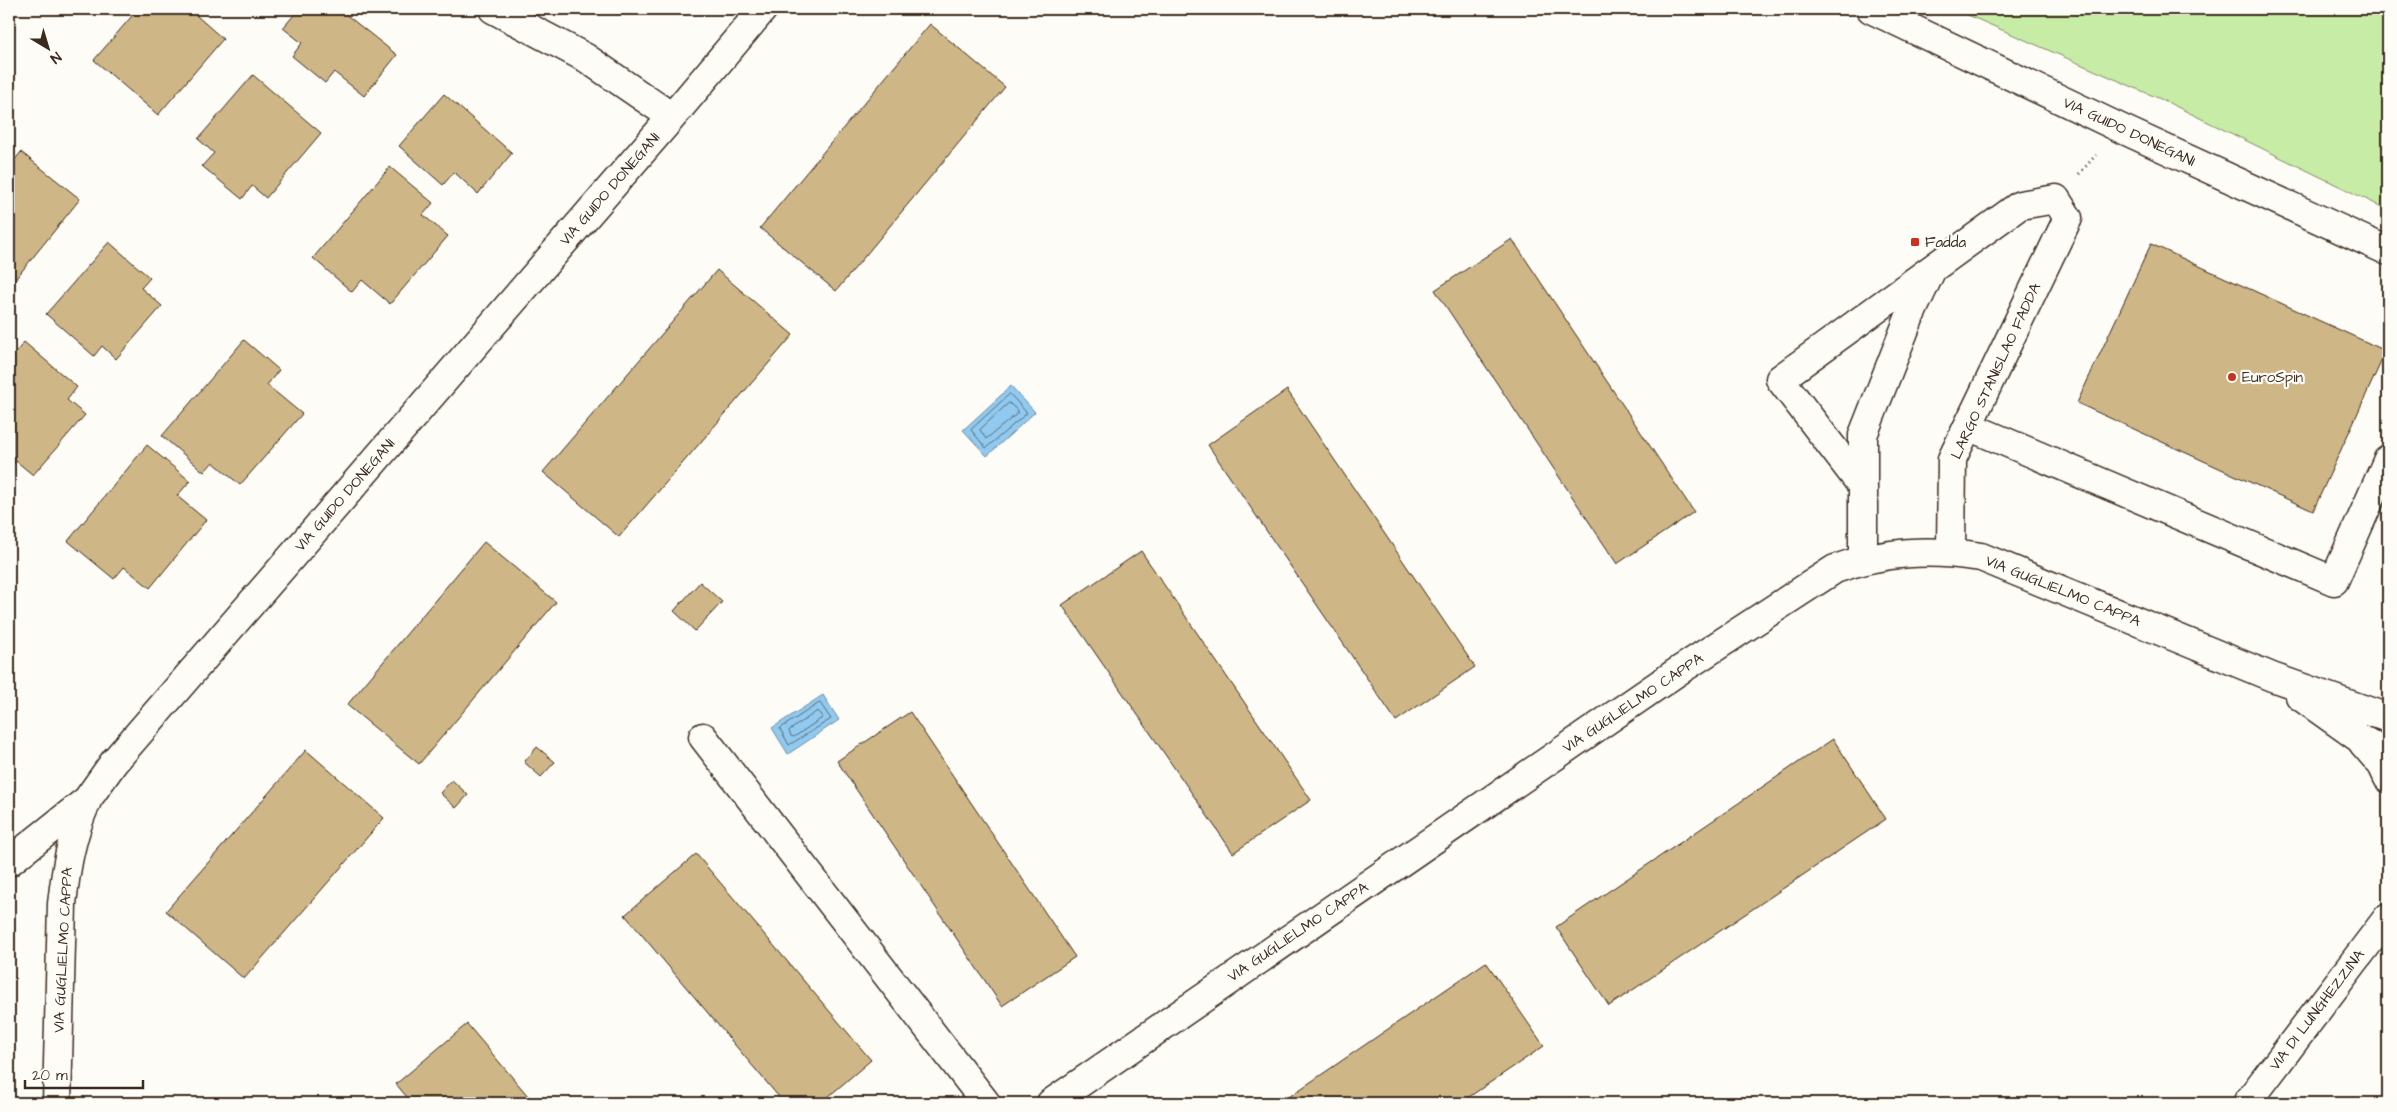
<svg xmlns="http://www.w3.org/2000/svg" width="2397" height="1112" font-family="'Architects Daughter',sans-serif">
<style>
.green{fill:#c7eca6;stroke:#818b62}
.water{fill:#90caf0;stroke:#6e8a9c}
.lines{fill:none;stroke-linecap:round;stroke-linejoin:round}
.shore{stroke:#5d6a72;stroke-width:1}
.building{fill:#ceb686;stroke:#3b2a1e}
.minor-casing{stroke:#3b2a1e;stroke-width:31}
.path{stroke:#3b2a1e;stroke-width:3;stroke-dasharray:1 4;stroke-linecap:butt}
.minor{stroke:#fdfcf7;stroke-width:28}
.poi-dot{fill:#c8321e;stroke:#fdfcf7;stroke-width:2}
.labels{text-anchor:middle;dominant-baseline:central;stroke-width:4.5;stroke-linejoin:round;paint-order:stroke}
.street-label{font-size:15px;fill:#3b2a1e;stroke:#fdfcf7}
.poi-label{font-size:15px;fill:#3b2a1e;stroke:#fdfcf7;text-anchor:start}
</style>
<rect width="100%" height="100%" fill="#fdfcf7"/>
<filter id="ink" filterUnits="userSpaceOnUse"><feTurbulence type="fractalNoise" baseFrequency=".02" numOctaves="2"/><feDisplacementMap in="SourceGraphic" scale="10" xChannelSelector="R" yChannelSelector="G"/><feConvolveMatrix kernelMatrix="1 2 1 2 8 2 1 2 1" color-interpolation-filters="sRGB"/></filter>
<g filter="url(#ink)">
<path class="green" d="M1954 9H2388V210L2165 101Z"/>
<path class="water" d="M1011 386 1035 412 987 456 963 430Z
M823 695 839 720 788 754 772 728Z"/>
<g class="lines">
<path class="shore" d="M1010 394 1027 413 986 448 971 430Z
M1009 403 1017 410 1018 413 986 439 980 430Z
M820 703 831 719 789 745 780 729Z
M818 711 822 715V718L794 737 791 736 789 731Z"/>
</g>
<path class="building" d="M138 9H189L223 39 158 115 94 60Z
M299 9H339L397 55 364 96 334 72 325 83 292 56 302 43 283 28Z
M930 24 1005 87 836 291 760 228Z
M253 75 321 133 266 198 252 186 242 199 202 166 214 153 198 139Z
M444 94 512 153 478 194 454 172 443 185 399 146Z
M21 152 80 199 9 287V167Z
M390 167 433 203 423 215 448 236 390 304 362 280 352 292 313 258Z
M1512 239 1694 512 1617 564 1435 290Z
M109 242 150 278 141 288 162 306 116 359 102 346 94 356 46 314Z
M2151 244 2386 351 2313 511 2077 403Z
M717 270 793 335 619 537 543 472Z
M244 340 279 370 267 385 302 414 240 485 213 462 204 472 162 436Z
M24 342 77 387 67 400 85 415 33 475 16 461 9 469V361Z
M1287 390 1475 667 1396 721 1208 445Z
M147 445 190 481 177 496 206 520 150 588 124 567 114 579 68 541Z
M484 542 556 602 419 764 347 705Z
M1141 551 1311 800 1233 853 1062 605Z
M700 582 722 602 695 631 674 611Z
M910 712 1075 957 1002 1006 837 761Z
M1833 739 1886 819 1609 1006 1556 927Z
M537 747 555 762 541 777 524 762Z
M306 750 384 818 244 979 166 911Z
M452 780 468 795 456 808 440 793Z
M696 854 871 1060 821 1103H784L625 915Z
M1486 962 1544 1046 1460 1103H1280Z
M467 1024 534 1103H412L396 1084Z"/>
<g class="lines">
<g class="minor-casing">
<path id="minor" d="M493 9 586 58 672 117
M1871 9 2120 128 2388 251
M1968 426 2334 581 2388 459
M1863 487 1780 379 2020 205 2056 199 2068 218 1952 459 1951 552
M1863 559V435L1910 316 1931 271
M2300 696 2359 738 2388 754
M703 737 986 1103
M2363 743 2382 765 2388 778
M9 862 87 800 114 762 672 117 763 9
M57 1103 62 904C66 868 71 835 87 801
M1051 1103 1677 672 1835 569C1885 551 1929 549 1981 557L2272 677 2388 718
M2247 1103 2388 917"/>
</g>
<path class="path" d="M2079 174 2096 155"/>
<use href="#minor" class="minor"/>
</g>
</g>
<g class="poi-dot">
<rect x="1910" y="237" width="10" height="10" rx="2.5"/>
<circle cx="2232" cy="377" r="5"/>
</g>
<g class="labels">
<g class="street-label">
<text transform="translate(2129 132) rotate(25)">VIA GUIDO DONEGANI</text>
<text transform="translate(610 189) rotate(-49)">VIA GUIDO DONEGANI</text>
<text transform="translate(1996 371) rotate(-65)">LARGO STANISLAO FADDA</text>
<text transform="translate(345 495) rotate(-49)">VIA GUIDO DONEGANI</text>
<text transform="translate(2063 591) rotate(22)">VIA GUGLIELMO CAPPA</text>
<text transform="translate(1633 703) rotate(-34)">VIA GUGLIELMO CAPPA</text>
<text transform="translate(1298 932) rotate(-34)">VIA GUGLIELMO CAPPA</text>
<text transform="translate(63 950) rotate(-87)">VIA GUGLIELMO CAPPA</text>
<text transform="translate(2317 1010) rotate(-53)">VIA DI LUNGHEZZINA</text>
</g>
<g class="poi-label">
<text x="1925" y="242">Fadda</text>
<text x="2242" y="377">EuroSpin</text>
</g>
</g>
<rect width="2397" height="1112" fill="none" stroke="#fdfcf7" stroke-width="30"/>
<rect x="15" y="15" width="2367" height="1082" fill="none" stroke="#3b2a1e" stroke-width="2" filter="url(#ink)"/>
<g transform="translate(48 48) rotate(142)" stroke="#fdfcf7" stroke-width="4" paint-order="stroke">
<path d="M0-4L9 19L0 12L-9 19Z" fill="#3b2a1e"/>
<text y="-8" font-size="14" font-weight="bold" text-anchor="middle" fill="#3b2a1e">N</text>
</g>
<path d="M25 1080v8h118v-8" fill="none" stroke="#3b2a1e" stroke-width="2.5"/>
<text x="32" y="1080" font-size="15" fill="#3b2a1e" stroke="#fdfcf7" stroke-width="4" paint-order="stroke">20 m</text>
</svg>
